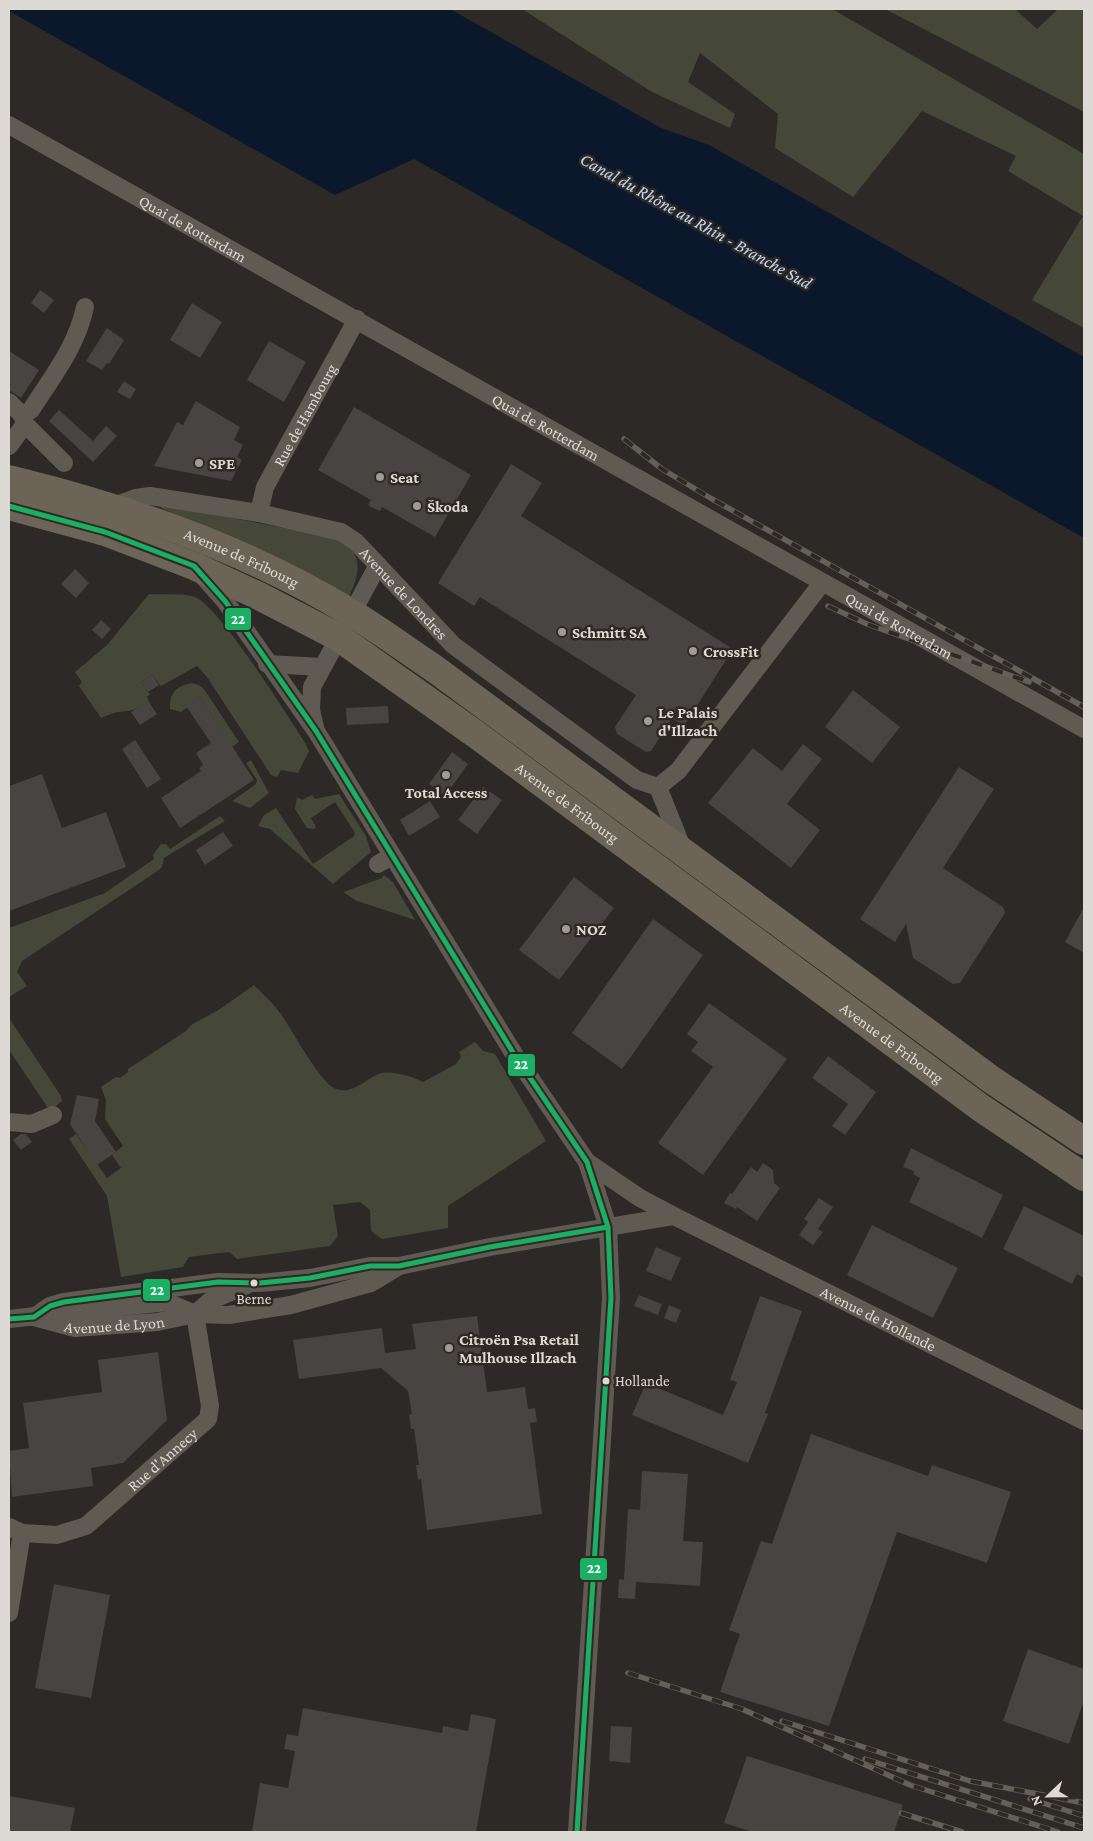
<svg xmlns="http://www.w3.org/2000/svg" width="1093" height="1841" font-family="'Crimson Pro',serif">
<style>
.green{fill:#454738}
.water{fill:#0b182b}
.building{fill:#474441}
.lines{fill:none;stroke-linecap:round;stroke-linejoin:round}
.minor{stroke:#605b52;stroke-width:18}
.primary{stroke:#6c6457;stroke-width:28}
.rail-casing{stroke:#63605a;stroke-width:5.5}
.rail{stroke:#2f2923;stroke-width:4;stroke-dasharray:11;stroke-linecap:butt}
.bus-1-casing{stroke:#2f2923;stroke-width:9}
.bus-1{stroke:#1aaf65;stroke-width:5}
.poi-dot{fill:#9f9b98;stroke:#2f2923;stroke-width:2}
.bus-dot{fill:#ddd9d5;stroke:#2f2923;stroke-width:2}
.labels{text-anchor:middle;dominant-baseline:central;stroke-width:5;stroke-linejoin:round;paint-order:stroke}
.bus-label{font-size:15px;fill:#ddd9d5;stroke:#2f2923}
.street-label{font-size:16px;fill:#ddd9d5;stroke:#2f2923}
.poi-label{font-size:16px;font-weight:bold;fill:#ddd9d5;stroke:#2f2923;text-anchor:start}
.water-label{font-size:18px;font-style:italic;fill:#bcd6fd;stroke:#2f2923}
.line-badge{stroke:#2f2923;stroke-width:2}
.badge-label{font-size:14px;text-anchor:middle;font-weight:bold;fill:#fff}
</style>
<rect width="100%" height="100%" fill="#2c2926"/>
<path class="green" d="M522 9H832L1084 154V328L1032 300 1083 216 1008 171 1016 156 922 111 853 197 775 148 778 114 700 53 688 82 735 114 730 128 652 92Z
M885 9H1015L1037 29 1058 9H1084V112Z
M160 504 336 538C365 554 360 572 349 597L161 508Z
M149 594C161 595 185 593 195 597 219 606 288 716 305 743L309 751 298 773 281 770 277 777 271 775 207 677 197 666 161 686 152 675 141 682 150 695 147 696 150 704C142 704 135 711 127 711 115 712 113 713 101 718L79 686 82 682 75 672 107 645Z
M192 683 199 685 204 689 239 742 232 747 200 697 181 712 170 709C169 693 176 686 192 683Z
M251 760 269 793 250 808 232 801 256 784 257 780 246 763Z
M339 794 366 836 371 852 333 884 270 829 258 826 264 815 276 808 313 864 354 836 355 833 335 802 311 818 316 827 314 829 307 828 295 809 297 797 302 800 312 795 315 799Z
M220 816 225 821 164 858 162 867 159 870 22 961 17 972 27 986 9 997V928L105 893 154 859 153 855 161 844H166L170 849Z
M384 875 393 882 415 920 357 901 343 892 382 878Z
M254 985C263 994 273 1003 280 1013 292 1029 319 1081 334 1088 352 1096 364 1080 379 1074 389 1069 414 1077 423 1082L456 1064 461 1057 459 1052 475 1042 483 1051 495 1054 546 1141 448 1206V1228L382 1239 371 1231 370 1210 360 1202 333 1205 338 1236 330 1246 237 1259 229 1252 189 1257 183 1267 121 1277 107 1196 69 1139 76 1134 107 1178 121 1168 112 1155 123 1146 105 1119 106 1100 101 1087 116 1077 120 1078 128 1072V1069L186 1031 191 1025 220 1009Z
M9 1018 61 1096 62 1101 50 1111 9 1050Z"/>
<path class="water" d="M9 9H450L661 128 709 145 1084 357V538L414 159 335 195 9 11Z"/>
<path class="building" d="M40 290 54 300 44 313 31 303Z
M192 303 222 322 200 358 170 340Z
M107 328 124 340 109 364 107 363 102 370 86 361Z
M269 341 306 362 284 402 247 380Z
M9 351 39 370 21 398 9 390Z
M124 381 136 389 130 399 117 392Z
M196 401 240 427 234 440 243 445 237 457 242 460 231 481 154 466 177 422 183 425Z
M354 407 471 475 435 537 382 507 380 511 373 508 368 505 371 500 318 470Z
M59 410 93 441 106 426 117 436 93 462 49 421Z
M511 464 542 483 521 516 733 649 684 726 672 718 651 751 646 752 617 734 615 727 636 695 480 597 474 606 438 583Z
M75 569 89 583 76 598 61 584Z
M101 620 111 629 102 639 92 630Z
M152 675 159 685 148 692 141 682Z
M853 690 900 727 872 763 825 727Z
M200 697 254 780 180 828 161 798 201 771 199 768 203 765 196 753 211 743 186 706Z
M148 701 157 714 140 725 131 712Z
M388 706 389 723 347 725 346 708Z
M135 740 161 779 147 788 122 749Z
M803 744 822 759 787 804 820 830 791 868 708 803 753 748 782 771Z
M452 752 468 764 445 796 429 784Z
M959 767 994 789 943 868 1003 907 1005 913 960 983 953 984 913 958 906 924 895 942 860 919Z
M42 774 62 828 106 812 126 867 9 911V786Z
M483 787 502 800 477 834 458 820Z
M430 801 440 817 409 836 400 820Z
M223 832 233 846 205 865 196 850Z
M574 877 614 908 559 980 519 950Z
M1084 907V953L1065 942Z
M653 919 703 955 622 1069 572 1033Z
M709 1003 787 1059 703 1175 658 1143 713 1067 691 1051 698 1042 687 1034Z
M828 1056 876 1092 845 1135 832 1126 848 1104 812 1078Z
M77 1095 99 1099 95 1121 116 1152 97 1165 70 1124Z
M21 1134H26L32 1142 21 1150 13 1140Z
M911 1148 1003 1195 982 1238 909 1202 920 1178 913 1174 914 1171 903 1167Z
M763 1163 773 1170 774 1183 780 1188 757 1221 737 1207 736 1209 724 1203 730 1193 732 1194 751 1167 757 1172Z
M819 1198 833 1207 818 1229 823 1232 813 1245 799 1235 808 1222 804 1219Z
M1024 1206 1084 1236V1278L1077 1274 1072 1284 1003 1249Z
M872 1225 958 1268 933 1318 847 1275Z
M656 1247 681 1258 671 1281 646 1271Z
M639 1295 662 1304 658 1315 634 1306Z
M760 1296 802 1311 765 1413 768 1414 748 1463 632 1415 646 1383 723 1415 737 1382 730 1380Z
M669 1305 681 1310 676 1323 664 1318Z
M477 1316 487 1392 525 1387 528 1409 535 1408 537 1422 530 1423 542 1514 427 1530 421 1479 418 1480 416 1465H419L414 1429H411L410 1421 409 1415 412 1414 408 1391 381 1368 299 1379 293 1340 382 1328 385 1353 416 1349 412 1324Z
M158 1352 167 1420 123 1463 91 1468 93 1486 12 1497 9 1451 29 1448 23 1403 102 1392 98 1360Z
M811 1434 928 1476 932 1465 1011 1492 987 1563 897 1532 829 1726 720 1692 740 1634 729 1630 761 1541 772 1544Z
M642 1471 688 1474 683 1541 703 1542 700 1586 636 1582 635 1599 618 1598 619 1579 624 1580 628 1509 640 1510Z
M54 1584 110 1595 91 1698 35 1688Z
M1028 1649 1084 1669V1700L1069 1744 1003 1721Z
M303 1708 442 1733 443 1726 468 1731 471 1714 496 1719 476 1832H252L260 1783 288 1788 295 1751 284 1749 287 1734 298 1736Z
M611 1726 632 1727 630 1763 609 1761Z
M747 1756 903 1805 894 1832H753L724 1823Z
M9 1796 75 1808 70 1832H9Z"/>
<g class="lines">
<g class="minor">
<path id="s1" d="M9 125 1084 729"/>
<path d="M9 402 22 415 25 424 64 463"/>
<path d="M22 415 31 410C52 377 77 346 85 307"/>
<path d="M9 446 25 424"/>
<path id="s2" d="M114 506 136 498 150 496 259 513 341 532 356 542 453 645 637 780 658 787"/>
<path id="s3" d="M259 513 265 487 357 319"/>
<path d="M201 574 225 601 316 731 514 1054 587 1162 608 1227 611 1298 577 1832"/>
<path d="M267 664 322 667"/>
<path d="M315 727 311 710 312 687 378 565"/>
<path d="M658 787 678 771 822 583"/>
<path d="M658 787 684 852"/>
<path d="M378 864 392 856"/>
<path d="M9 1122 32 1124 53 1115"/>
<path id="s4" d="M587 1162 640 1198 674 1216 1084 1421"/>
<path d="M195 1314 210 1301 247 1285"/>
<path d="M34 1317 50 1306 64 1302 218 1282 260 1283 310 1278 370 1266H399L490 1247 674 1216"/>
<path id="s5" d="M34 1317 75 1328 157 1322 195 1314 229 1315 291 1305 371 1283 399 1266"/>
<path d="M9 1319 167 1302 195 1314"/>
<path id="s6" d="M9 1527 22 1533 57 1535 86 1526 208 1419 210 1406 195 1314"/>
<path d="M9 1613 22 1533"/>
</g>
<g class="primary">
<path id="s7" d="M9 479C129 508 247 549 353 614 381 631 408 651 435 669L992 1080 1084 1141"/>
<path id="s8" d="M9 506 105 532 194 566 257 595 338 637 474 733 981 1108 1084 1177"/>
</g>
<g class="rail-casing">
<path id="rail" d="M624 439 662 469 712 499 1084 707
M828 606 867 624 1029 682
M628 1673 742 1709 910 1785 1058 1832
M782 1721 970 1781 1084 1803
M865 1759 1084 1828
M1030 1799 1084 1816
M901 1813 962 1832"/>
</g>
<use href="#rail" class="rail"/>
<g class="bus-1-casing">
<path id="bus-1" d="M9 506 105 532 194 566 225 601 316 731 514 1054 587 1162 608 1227 611 1298 577 1832
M9 1319 34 1317 50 1306 64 1302 218 1282 260 1283 310 1278 370 1266H399L490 1247 608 1227"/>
</g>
<use href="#bus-1" class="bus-1"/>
</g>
<g class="poi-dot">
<circle cx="199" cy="463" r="5"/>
<circle cx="380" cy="477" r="5"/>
<circle cx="417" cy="506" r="5"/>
<circle cx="562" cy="632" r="5"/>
<circle cx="693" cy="651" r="5"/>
<circle cx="648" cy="721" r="5"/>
<circle cx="446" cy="775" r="5"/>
<circle cx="566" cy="929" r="5"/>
<circle cx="449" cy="1348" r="5"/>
</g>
<g class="bus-dot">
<circle cx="254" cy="1283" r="4.5"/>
<circle cx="606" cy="1381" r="4.5"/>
</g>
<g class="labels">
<g class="bus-label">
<text x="254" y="1299">Berne</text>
<text x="615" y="1381" text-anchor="start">Hollande</text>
</g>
<g class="street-label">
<text stroke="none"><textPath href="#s1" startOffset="211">Quai de Rotterdam</textPath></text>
<text stroke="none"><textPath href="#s3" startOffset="109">Rue de Hambourg</textPath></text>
<text stroke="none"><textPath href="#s1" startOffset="616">Quai de Rotterdam</textPath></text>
<text stroke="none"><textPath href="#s7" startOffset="246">Avenue de Fribourg</textPath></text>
<text stroke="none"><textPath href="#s2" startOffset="320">Avenue de Londres</textPath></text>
<text stroke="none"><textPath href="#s1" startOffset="1021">Quai de Rotterdam</textPath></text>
<text stroke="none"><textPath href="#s8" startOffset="638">Avenue de Fribourg</textPath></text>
<text stroke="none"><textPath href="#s8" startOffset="1042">Avenue de Fribourg</textPath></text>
<text stroke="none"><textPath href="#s4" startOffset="331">Avenue de Hollande</textPath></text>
<text stroke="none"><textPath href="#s5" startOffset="82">Avenue de Lyon</textPath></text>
<text stroke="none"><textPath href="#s6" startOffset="181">Rue d'Annecy</textPath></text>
</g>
<g class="poi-label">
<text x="209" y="463">SPE</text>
<text x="390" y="477">Seat</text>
<text x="427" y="506">Škoda</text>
<text x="572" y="632">Schmitt SA</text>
<text x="703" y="651">CrossFit</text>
<text x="658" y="712">Le Palais<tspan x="658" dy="18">d'Illzach</tspan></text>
<text x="446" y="792" text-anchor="middle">Total Access</text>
<text x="576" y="929">NOZ</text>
<text x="459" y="1339">Citroën Psa Retail<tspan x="459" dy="18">Mulhouse Illzach</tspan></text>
</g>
<g class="water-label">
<text transform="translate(696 221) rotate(29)">Canal du Rhône au Rhin - Branche Sud</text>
</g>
</g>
<g class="line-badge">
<rect x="224" y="607" width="28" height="24" rx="5" fill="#1aaf65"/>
<rect x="507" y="1053" width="29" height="24" rx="5" fill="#1aaf65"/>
<rect x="142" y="1278" width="29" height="24" rx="5" fill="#1aaf65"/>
<rect x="579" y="1557" width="29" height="24" rx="5" fill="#1aaf65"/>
</g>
<g class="badge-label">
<text x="238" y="624">22</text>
<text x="521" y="1069">22</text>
<text x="157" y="1295">22</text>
<text x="594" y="1573">22</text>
</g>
<rect width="1093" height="1841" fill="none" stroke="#ddd9d5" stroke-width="20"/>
<g transform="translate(1048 1796) rotate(248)" stroke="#2f2923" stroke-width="4" paint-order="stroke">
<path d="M0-4L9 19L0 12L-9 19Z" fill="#ddd9d5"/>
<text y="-8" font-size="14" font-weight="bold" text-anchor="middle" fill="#ddd9d5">N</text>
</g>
</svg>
